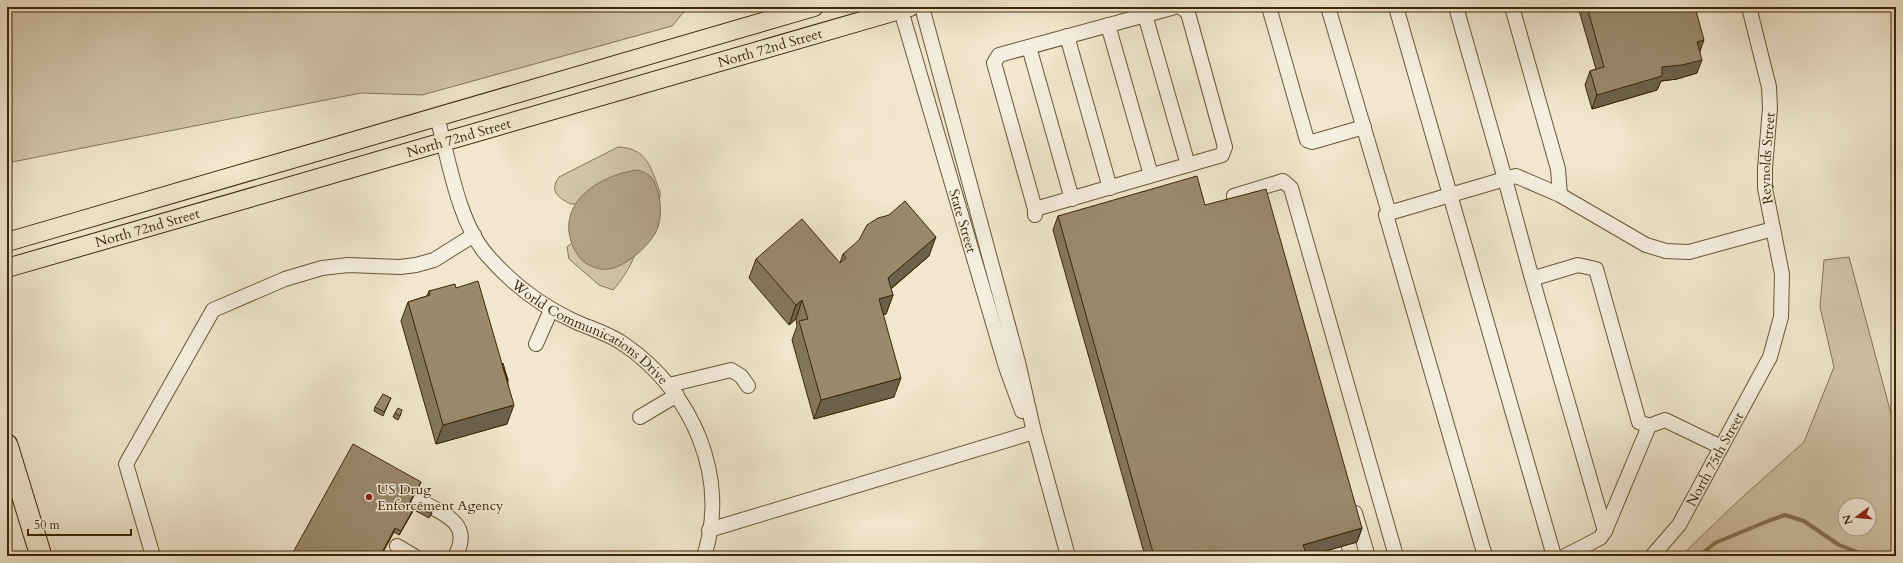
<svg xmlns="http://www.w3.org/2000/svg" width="1903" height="563" font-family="Cardo,serif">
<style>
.green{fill:#d2c6ab;stroke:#887657;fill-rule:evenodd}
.water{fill:#b3a589;stroke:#847253}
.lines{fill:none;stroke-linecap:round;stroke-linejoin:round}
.stream{stroke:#847253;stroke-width:4}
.minor-casing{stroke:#6a5636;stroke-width:16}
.major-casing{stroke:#3d2603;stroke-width:20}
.highway-casing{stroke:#3d2603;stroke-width:23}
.minor{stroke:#f5efdf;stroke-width:14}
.major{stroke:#f0e7ce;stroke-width:18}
.highway{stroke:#f0e7ce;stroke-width:21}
.wall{fill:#84775e;stroke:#3d2603}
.shaded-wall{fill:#6c614c;stroke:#3d2603}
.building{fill:#9a8a6d;stroke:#3d2603}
.poi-dot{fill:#8f2418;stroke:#f5efdf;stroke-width:1.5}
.labels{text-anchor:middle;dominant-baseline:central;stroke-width:3;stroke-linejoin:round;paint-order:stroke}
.street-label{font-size:14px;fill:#3d2603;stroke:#f5efdf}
.poi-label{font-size:14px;fill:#3d2603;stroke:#f5efdf;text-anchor:start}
</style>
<rect width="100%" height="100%" fill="#f0e7ce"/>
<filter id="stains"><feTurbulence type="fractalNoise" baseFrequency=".005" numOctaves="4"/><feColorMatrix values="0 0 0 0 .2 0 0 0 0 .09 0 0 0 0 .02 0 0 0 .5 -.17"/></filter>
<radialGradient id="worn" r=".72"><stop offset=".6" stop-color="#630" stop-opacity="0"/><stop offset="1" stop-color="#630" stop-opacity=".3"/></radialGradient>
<path class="green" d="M7 7H688L672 26 422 95 361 93 7 163Z
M618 147C648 148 651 169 660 192V198L655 201 571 204C558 198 549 191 559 177Z
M575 240 636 249C636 259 620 283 613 290L599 285 569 259 567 247Z
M1849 257 1896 432V556H1681L1736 503 1804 442 1834 367 1820 307 1824 260ZM1845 505H1869V529H1845Z"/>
<path class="water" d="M638 170C643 172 647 173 651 177 660 188 663 214 658 227 653 243 626 267 609 269 602 270 595 268 589 265 580 261 574 250 571 241 558 200 603 174 638 170Z"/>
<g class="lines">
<path class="stream" d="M1699 556 1715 543 1768 521 1785 515 1804 521 1839 545 1860 553 1896 554"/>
<g class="minor-casing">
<g id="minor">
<path id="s1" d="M900 7 1006 367 1022 411"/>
<path d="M922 7 1018 362 1034 432 1068 556"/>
<path d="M1269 7 1307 140 1312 142 1364 127"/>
<path d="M1328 7 1389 213"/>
<path d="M1396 7 1554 556"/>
<path d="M1456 7 1505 179 1516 176 1560 195 1646 245 1666 251 1689 252 1773 229"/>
<path d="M1512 7 1558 169 1560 195"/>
<path d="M1145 15 1188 165"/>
<path d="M1108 25 1151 175"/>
<path d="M1067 36 1110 188"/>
<path d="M1029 47 1072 199"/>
<path id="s2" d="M437 117C449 160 458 222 487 255 512 284 541 306 576 322 592 329 610 334 625 345 692 391 730 477 704 556"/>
<path d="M1035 209 1222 155 1225 147 1188 13 1181 7"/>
<path d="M1235 210 1234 196 1283 181 1291 188 1396 556"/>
<path d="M1035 215V209L994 63 999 55 1175 7"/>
<path d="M1531 275 1605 531"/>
<path d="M536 344 551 310"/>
<path d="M669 385 731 370 741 376 748 386"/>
<path d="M640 417 677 395"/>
<path d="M418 500C442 513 474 523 455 556"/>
<path d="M1355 513 1366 550 1364 556"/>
<path d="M709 530 1034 432"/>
<path d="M397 546 414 556"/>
<path d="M1334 549 1336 556"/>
<path d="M153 556 126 464 213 310 285 279 322 268 348 265 400 267 416 265 434 260 474 235"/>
<path d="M1485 556 1386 215 1389 213 1505 179 1531 275 1538 277 1578 265 1596 269 1639 422 1649 426"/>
<path d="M1565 556 1600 538 1605 531 1649 426 1665 420 1721 447"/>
<path id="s3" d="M1652 556 1679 525 1770 357 1781 317 1782 274 1765 188V168L1770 108 1769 87 1749 7"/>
</g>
</g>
<g class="major-casing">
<g id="major">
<path d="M7 242 814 7"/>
<path id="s4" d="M7 268 910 7"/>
</g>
</g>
<g class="highway-casing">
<path id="highway" d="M7 445 41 556"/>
</g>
<use href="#minor" class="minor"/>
<use href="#major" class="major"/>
<use href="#highway" class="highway"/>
</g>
<path class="wall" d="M1578 7H1695L1700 51 1697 73 1677 79 1661 81 1657 90 1592 109 1585 85 1590 71 1596 69Z
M1205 205 1362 528 1357 542 1308 556H1145L1053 230 1058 216Z
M843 254 929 256 891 289 893 295 886 314 883 315 894 397 814 419 792 340 797 326 796 319 789 325 749 278 756 259 840 263Z
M456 288 502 364 508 380 507 424 436 444 401 321 408 302 427 296 429 291Z
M391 398 383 416 374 411 375 407Z
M395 413 401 414 398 420 393 417Z
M419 486 409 505 414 508 413 511 399 535 394 532 291 556Z
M418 507 432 513 429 518 416 511Z"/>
<path class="shaded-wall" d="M1704 40 1699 54 1697 42Z
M1702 60 1697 73 1677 79 1661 81 1657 90 1592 109 1597 95 1662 67Z
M936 237 929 256 881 297 888 278Z
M893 295 886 314 872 318 879 299Z
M802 300 796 319 789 325 796 305Z
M901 378 894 397 814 419 821 400Z
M514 405 507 424 436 444 443 425Z
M421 482 419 486 407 508 408 505Z
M414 508 413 511 399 535 401 531Z
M395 528 394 532 381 556H380Z
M1362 528 1357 542 1308 556H1299L1303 545Z"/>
<path class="building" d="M1587 7H1695L1704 40 1697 42 1702 60 1682 65 1662 67V76L1597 95 1590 71 1604 67Z
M1197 176 1205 205 1266 189 1362 528 1303 545 1306 554 1300 556H1154L1058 216Z
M905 201 936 237 888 278 893 295 879 299 901 378 821 400 799 321 808 319 802 300 796 305 756 259 802 219 840 263 846 258 843 254 859 240 867 225 878 218 889 215Z
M478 281 514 405 443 425 408 302 430 295 429 291 455 284 456 288Z
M503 363 508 380H507L502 364Z
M383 394 391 398 384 412 375 407Z
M398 408 402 410 400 416 395 413Z
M353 444 421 482 408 505 414 508 401 531 395 528 380 556H291Z
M420 502 433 509 431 514 418 507Z"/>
<circle class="poi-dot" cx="369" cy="497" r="4"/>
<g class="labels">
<g class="street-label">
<text stroke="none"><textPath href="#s4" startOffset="794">North 72nd Street</textPath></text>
<text stroke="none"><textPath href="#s4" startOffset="470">North 72nd Street</textPath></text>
<text stroke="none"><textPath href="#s3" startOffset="434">Reynolds Street</textPath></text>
<text stroke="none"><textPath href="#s1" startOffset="223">State Street</textPath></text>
<text stroke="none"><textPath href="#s4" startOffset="146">North 72nd Street</textPath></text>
<text stroke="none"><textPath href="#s2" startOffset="278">World Communications Drive</textPath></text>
<text stroke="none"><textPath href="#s3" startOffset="116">North 75th Street</textPath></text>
</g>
<g class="poi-label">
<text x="377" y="489">US Drug<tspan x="377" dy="16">Enforcement Agency</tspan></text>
</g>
</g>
<rect width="1903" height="563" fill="none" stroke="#f0e7ce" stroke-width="24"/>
<rect x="8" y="8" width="1887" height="547" fill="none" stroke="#3d2603" stroke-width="2"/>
<rect x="12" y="12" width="1879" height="539" fill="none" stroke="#3d2603"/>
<g transform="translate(1857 517) rotate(254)"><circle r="19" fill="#f5efdf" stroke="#ab9f87"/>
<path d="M0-3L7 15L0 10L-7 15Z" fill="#8f2418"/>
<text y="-6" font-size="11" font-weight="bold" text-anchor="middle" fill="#3d2603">N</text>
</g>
<path d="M28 529v6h103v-6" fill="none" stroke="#3d2603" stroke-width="2"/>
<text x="34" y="529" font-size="12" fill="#3d2603" stroke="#f5efdf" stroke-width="3" paint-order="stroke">50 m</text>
<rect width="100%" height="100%" filter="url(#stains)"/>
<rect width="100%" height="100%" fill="url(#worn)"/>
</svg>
